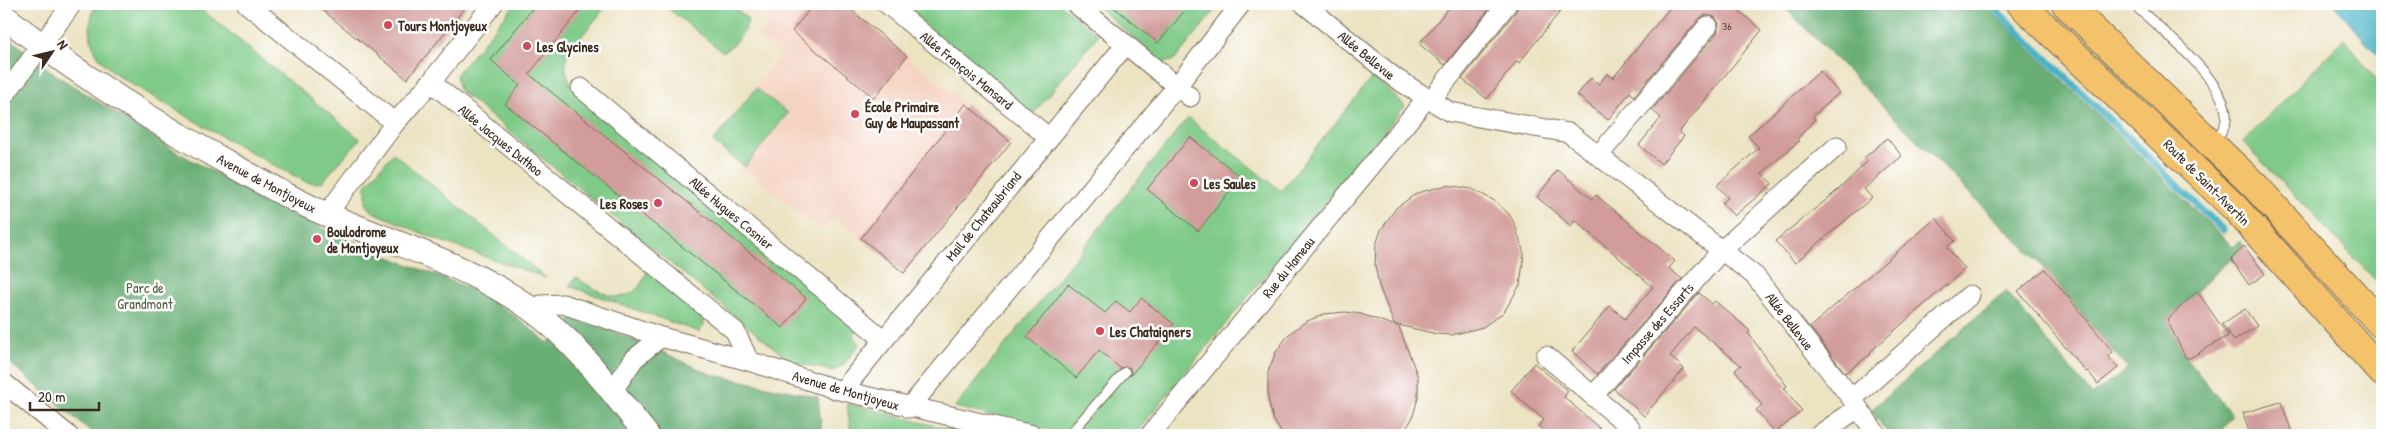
<svg xmlns="http://www.w3.org/2000/svg" width="2386" height="439" font-family="'Patrick Hand',sans-serif">
<style>
.built{fill:#f5d3c2}
.green{fill:#7fca88;stroke:#5d7a53}
.forest{fill:#67ae74;stroke:#516c49}
.water{fill:#48b2c6;stroke:#426e72}
.lines{fill:none;stroke-linecap:round;stroke-linejoin:round}
.stream{stroke:#48b2c6;stroke-width:7}
.building{fill:#d19c9a}
.service-casing{stroke:#796b58;stroke-width:11}
.minor-casing{stroke:#796b58;stroke-width:21}
.tertiary-casing{stroke:#796b58;stroke-width:26}
.primary-casing{stroke:#796b58;stroke-width:30}
.service{stroke:#fff;stroke-width:9}
.minor{stroke:#fff;stroke-width:19}
.tertiary{stroke:#fff;stroke-width:24}
.primary{stroke:#f3c26a;stroke-width:28}
.poi-dot{fill:#d1495b;stroke:#fff;stroke-width:2}
.labels{text-anchor:middle;dominant-baseline:central;stroke-width:5;stroke-linejoin:round;paint-order:stroke}
.number-label{font-size:11px;fill:#60463d}
.poi-label{font-size:14px;font-weight:bold;fill:#3b2a1e;stroke:#fff;text-anchor:start}
.street-label{font-size:14px;fill:#3b2a1e;stroke:#fff}
.park-label{font-size:14px;fill:#536243;stroke:#fff}
</style>
<rect width="100%" height="100%" fill="#fff"/>
<filter id="ink" filterUnits="userSpaceOnUse"><feTurbulence type="fractalNoise" baseFrequency=".02" numOctaves="2"/><feDisplacementMap in="SourceGraphic" scale="10" xChannelSelector="R" yChannelSelector="G"/><feConvolveMatrix kernelMatrix="1 2 1 2 8 2 1 2 1" color-interpolation-filters="sRGB"/></filter>
<filter id="wash" filterUnits="userSpaceOnUse"><feTurbulence type="fractalNoise" baseFrequency=".0096" numOctaves="4" result="noise"/><feDisplacementMap in="SourceGraphic" scale="20" xChannelSelector="R" yChannelSelector="G"/><feGaussianBlur stdDeviation="1.12" result="paint"/><feColorMatrix in="noise" values="0 0 0 0 0 0 0 0 0 0 0 0 0 0 0 0 0 1.4 0 .05"/><feComposite in="paint" operator="in"/></filter>
<g filter="url(#wash)">
<rect width="100%" height="100%" fill="#ece3c3"/>
<path class="built" d="M750 4H844L1011 142 904 273 834 216 821 230 712 142 780 55 758 36 771 20Z"/>
<path class="green" d="M96 4H195L360 139 322 182 316 183 306 182C254 155 203 126 152 96 136 86 114 76 102 61 88 45 87 23 96 4Z
M515 4H608L568 53C562 68 569 82 577 94L860 327 853 336 860 343 844 365 832 371 790 361 459 90 456 75Z
M670 4H729L748 19C747 30 732 48 723 52L670 10Z
M899 4H1060L1098 35 1033 114Z
M1094 4H1220L1177 57 1172 61 1162 62Z
M2344 39 2382 86V287L2243 142Z
M1373 76 1405 106 1134 435H1071L955 407 1188 118 1281 191Z
M756 88 788 113 745 167 713 142Z
M393 153 546 278 438 240 373 212 366 204V185Z
M648 268 703 313 704 325 699 332 569 286 576 277C604 297 634 312 648 268Z
M847 403 970 435H851Z"/>
<path class="forest" d="M1781 4H1984L2233 247 2240 241 2244 246 2167 320 2186 358 2232 415 2218 435H2075L2067 428 2040 435H1889L1871 410 2006 291 2092 395 2128 369 2041 265Z
M4 34 56 75 175 151 282 210 379 253 471 289 512 314 548 343 571 319 576 318 643 343 710 374 818 397 822 434 95 435 4 358Z"/>
<path class="water" d="M2334 4H2377L2382 11V61Z"/>
<g class="lines">
<path class="stream" d="M1990 4 2223 230"/>
</g>
<g id="blocks">
<path class="building" d="M315 4H468L407 79Z
M536 4H585L529 74 806 298 783 328 505 104 520 85 491 60Z
M814 4H844L907 56 874 98 792 31Z
M1110 4H1190L1158 43Z
M1452 4H1493L1445 65 1419 44Z
M1518 4H1566L1519 63 1517 61 1487 99 1462 79 1516 11Z
M1673 4H1731L1762 30 1679 132 1684 136 1661 164 1639 145 1661 118 1652 110 1717 33 1719 23 1715 17 1705 15 1699 19 1634 96 1630 92 1608 120 1577 95 1591 78 1599 84 1607 74 1613 78Z
M1820 71 1839 93 1813 116 1815 119 1797 139 1799 141 1762 173 1772 184 1734 216 1722 203 1728 198 1717 185 1759 148 1748 136Z
M966 104 1011 142 904 273 861 238Z
M1190 137 1241 177 1198 231 1147 189Z
M1887 138 1902 156 1864 189 1872 198 1795 263 1775 241 1837 191 1868 161 1864 158Z
M1558 170 1592 199 1596 195 1675 261 1669 268 1682 279 1597 374 1572 351 1610 306 1625 319 1653 287 1575 220 1571 226 1537 197Z
M1447 185 1472 189 1495 201 1509 214 1515 225 1524 254 1520 285 1504 312 1483 327 1452 335 1437 334 1394 324 1379 286 1375 265 1376 245 1381 230 1396 208 1417 193Z
M1936 218 1955 241 1947 247 1965 269 1870 352 1871 354 1845 373 1810 327Z
M2244 246 2265 274 2249 285 2231 259Z
M2045 269 2113 352 2108 356 2118 368 2098 384 2088 371 2086 372 2018 291Z
M1068 284 1105 313 1116 301 1130 312 1141 298 1174 324 1130 376 1131 371 1129 367 1120 368 1099 350 1076 378 1027 337Z
M2197 291 2228 336 2190 358H2186L2167 320Z
M1699 293 1712 304 1715 301 1750 331 1748 333 1787 386 1784 388 1802 411 1775 433 1756 410 1762 405 1735 370 1741 365 1694 327 1670 356 1684 369 1644 416 1614 389Z
M2245 309 2257 326 2234 341 2222 324Z
M1345 312 1361 314 1399 327 1418 377V398L1412 419 1402 435H1283L1273 419 1268 399V372L1276 352 1288 335 1305 322 1324 314Z
M1534 363 1568 391 1564 397 1607 435H1549L1538 426 1544 420 1511 391Z
M2281 402 2293 435H2250L2243 413Z"/>
</g>
</g>
<g filter="url(#ink)">
<use href="#blocks" fill-opacity="0" stroke="#796b58" stroke-width="1"/>
<g class="lines">
<g class="service-casing">
<path id="service" d="M2133 4C2157 26 2231 84 2226 120 2225 129 2218 136 2213 143
M1069 435 1125 372"/>
</g>
<g class="minor-casing">
<path id="minor" d="M247 4 395 123
M887 4 1048 137
M1076 4 1190 97
M1304 4 1395 78 1450 112 1569 133 1755 276 1852 399 1877 435
M431 82 493 4
M581 88 883 339
M4 96 72 4
M1431 100 1507 4
M1598 156 1708 26
M327 214 395 123 431 82 735 331 749 361
M533 311 541 305 563 304 661 337 749 361 835 389 1033 435
M1546 356 1593 396
M4 383 68 435
M843 390 1126 44
M612 392 634 359 661 337
M1852 399 1970 295
M909 408 1177 86 1241 4
M1630 427 1593 396 1722 250 1837 146
M1150 435 1426 99
M1819 435 1858 408"/>
</g>
<g class="tertiary-casing">
<path id="tertiary" d="M4 16C67 67 135 110 205 150 239 169 273 189 308 206 382 241 464 261 531 309 577 342 612 392 647 435"/>
</g>
<g class="primary-casing">
<path id="primary" d="M2021 4 2235 208 2382 372
M2066 4 2256 187 2382 325"/>
</g>
<use href="#service" class="service"/>
<use href="#minor" class="minor"/>
<use href="#tertiary" class="tertiary"/>
<use href="#primary" class="primary"/>
</g>
</g>
<g class="poi-dot">
<circle cx="388" cy="25" r="5"/>
<circle cx="527" cy="46" r="5"/>
<circle cx="855" cy="114" r="5"/>
<circle cx="1194" cy="183" r="5"/>
<circle cx="658" cy="203" r="5"/>
<circle cx="317" cy="239" r="5"/>
<circle cx="1100" cy="331" r="5"/>
</g>
<g class="labels">
<g class="number-label">
<text x="1727" y="26">36</text>
</g>
<g class="poi-label">
<text x="398" y="25">Tours Montjoyeux</text>
<text x="537" y="46">Les Glycines</text>
<text x="865" y="106">École Primaire<tspan x="865" dy="16">Guy de Maupassant</tspan></text>
<text x="1204" y="183">Les Saules</text>
<text x="648" y="203" text-anchor="end">Les Roses</text>
<text x="327" y="231">Boulodrome<tspan x="327" dy="16">de Montjoyeux</tspan></text>
<text x="1110" y="331">Les Chataigners</text>
</g>
<g class="street-label">
<text transform="translate(1367 55) rotate(39)">Allée Bellevue</text>
<text transform="translate(967 70) rotate(39)">Allée François Mansard</text>
<text transform="translate(501 140) rotate(39)">Allée Jacques Duthoo</text>
<text transform="translate(2207 182) rotate(45)">Route de Saint-Avertin</text>
<text transform="translate(267 183) rotate(28)">Avenue de Montjoyeux</text>
<text transform="translate(732 213) rotate(40)">Allée Hugues Cosnier</text>
<text transform="translate(983 216) rotate(-51)">Mail de Chateaubriand</text>
<text transform="translate(1288 267) rotate(-51)">Rue du Hameau</text>
<text transform="translate(1790 321) rotate(52)">Allée Bellevue</text>
<text transform="translate(1657 323) rotate(-49)">Impasse des Essarts</text>
<text transform="translate(846 390) rotate(16)">Avenue de Montjoyeux</text>
</g>
<g class="park-label">
<text x="145" y="287">Parc de<tspan x="145" dy="16">Grandmont</tspan></text>
</g>
</g>
<rect width="2386" height="439" fill="none" stroke="#fff" stroke-width="20"/>
<g transform="translate(52 52) rotate(55)" stroke="#ffffff" stroke-width="4" paint-order="stroke">
<path d="M0-4L9 19L0 12L-9 19Z" fill="#3b2a1e"/>
<text y="-8" font-size="14" font-weight="bold" text-anchor="middle" fill="#3b2a1e">N</text>
</g>
<path d="M30 402v8h69v-8" fill="none" stroke="#3b2a1e" stroke-width="2.5"/>
<text x="38" y="402" font-size="15" fill="#3b2a1e" stroke="#ffffff" stroke-width="4" paint-order="stroke">20 m</text>
</svg>
